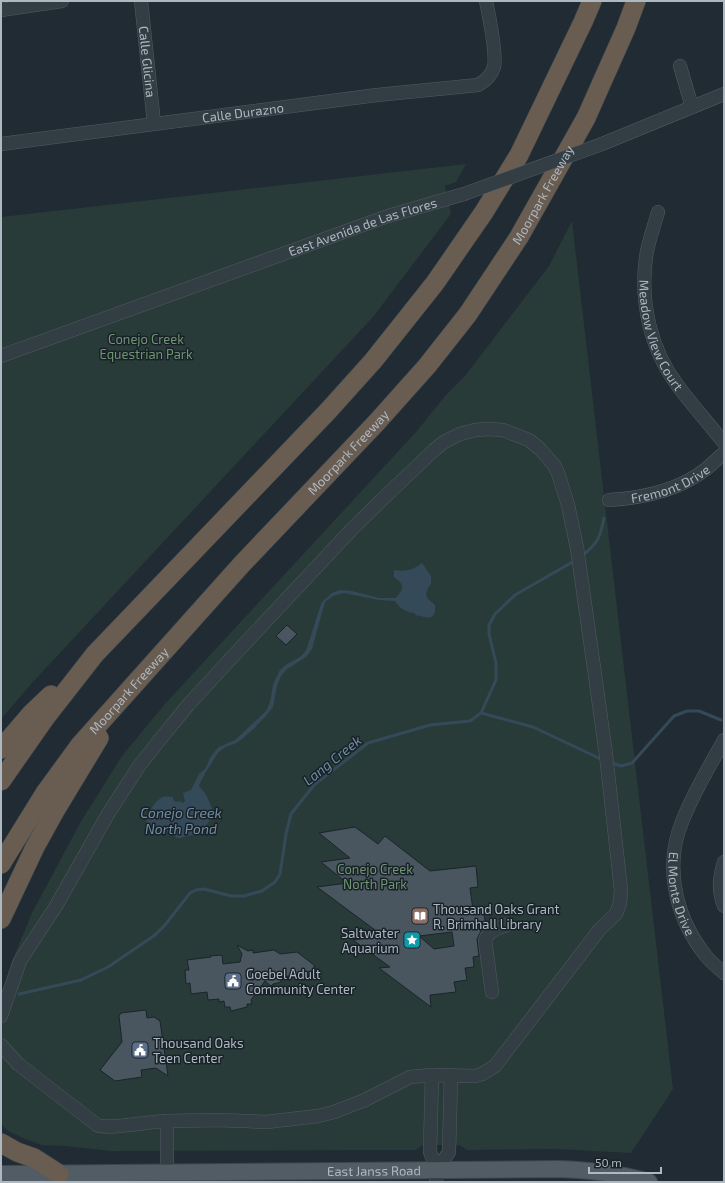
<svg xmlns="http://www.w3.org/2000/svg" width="725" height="1183" font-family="'Exo 2',sans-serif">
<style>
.green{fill:#283b38}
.water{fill:#354a59}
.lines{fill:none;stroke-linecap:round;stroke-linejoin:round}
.stream{stroke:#354a59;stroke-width:3}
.building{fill:#49565f;stroke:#1b242a;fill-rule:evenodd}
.minor-casing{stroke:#515b62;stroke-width:14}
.major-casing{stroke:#3d464d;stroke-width:18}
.highway-casing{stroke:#3e484e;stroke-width:20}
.minor{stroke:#333d44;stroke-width:13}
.major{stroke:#515c64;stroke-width:16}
.highway{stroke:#695c51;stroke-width:19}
.minor-bridge-casing{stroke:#515b62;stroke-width:14;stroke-linecap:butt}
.minor-bridge{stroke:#333d44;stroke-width:13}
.labels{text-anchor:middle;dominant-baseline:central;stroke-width:3;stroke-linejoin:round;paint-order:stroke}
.street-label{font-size:13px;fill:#adb8c1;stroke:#192128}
.park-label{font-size:13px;fill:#6f9572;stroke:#192128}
.poi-label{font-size:13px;fill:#adb8c1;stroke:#192128;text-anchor:start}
.water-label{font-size:14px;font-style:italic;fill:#708da3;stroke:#192128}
</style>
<rect width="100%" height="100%" fill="#202b33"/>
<path class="green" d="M466 164 456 182 445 186 451 214 373 317 32 683 1 719V217Z
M572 221 673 1089 631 1153 556 1149 467 1150 459 1145H423L415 1150 111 1151 65 1146 42 1145 25 1139 8 1131 1 1124V997L12 961 32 913 80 823 122 756 164 705 416 432 445 396 465 376 549 266Z"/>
<path class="water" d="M422 563 431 576V584L428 588 426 594 427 598 435 605C436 618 430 619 420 616 414 614 419 618 414 613 407 613 398 607 395 601L379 600 344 593 333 596 325 602 312 649 306 657 287 669 281 676 277 686 273 707 265 717 257 725 255 728C249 732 244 738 238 742 234 745 228 745 224 748 215 754 215 759 209 767 205 774 202 778 199 786 207 794 211 805 214 815L204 828 199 833 180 838H177L167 831H160L154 828 147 827C144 819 154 800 163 797 166 796 170 797 173 797V800L176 802 179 801 183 803 185 801 183 793 191 790 199 774 206 768 210 758 216 750 219 747 235 740 267 710 271 698 273 684 280 670 287 664 300 657 306 651 321 604 323 601 332 593 340 590 352 591 379 598H396C405 588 404 584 394 577V570C406 572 413 570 422 563Z"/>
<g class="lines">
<path class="stream" d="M582 556C598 543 600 538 604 518
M481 713 496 680V663L489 634V625L495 614 515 595 576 560
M610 762 621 766 632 763 674 716 687 711H699L721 720
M19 994 81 980 108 967 155 935 165 925 190 893 196 890 204 889 231 896H244L262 891 275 882 280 874 286 834 291 814 314 785 368 743 430 725 470 721 481 713 533 727 603 760"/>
</g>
<path class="building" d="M287 625 297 634 286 645 276 636Z
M355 827 378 844 385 836 430 871 476 866 478 887 470 888 473 910 483 909 486 926 480 928 481 931 477 939 479 956 473 957 474 967 465 968 467 980 454 982 456 992 430 995 431 1007 379 968 390 967 353 940 383 936 317 887 347 883 321 862 350 858 319 833ZM452 932 454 946 434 949 419 936Z
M237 945 248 951 253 950V953L274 950 280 954 297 952 314 965 315 973 281 977V982L273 984 271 986 265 981 251 1000 252 1004H247V1007L231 1011 230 1007H225L224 1001 219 1002V999L208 1000 207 992 191 994 190 983 186 984 185 970H189L187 960 211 957 210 956 222 955 223 964 240 962 242 954Z
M146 1010 147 1018 154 1017 160 1021 168 1076 156 1068 141 1070 142 1077 115 1081 100 1070 122 1042 119 1016 121 1013Z"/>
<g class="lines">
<g class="minor-casing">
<g id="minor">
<path id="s1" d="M141 1 154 123"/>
<path d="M1 10 62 1"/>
<path d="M680 66 692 107"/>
<path id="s2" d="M1 144 377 95 478 85C486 81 491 76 494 67 497 53 489 16 486 1"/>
<path d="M602 144 724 94"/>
<path id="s3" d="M658 212C654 227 648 242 646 257 640 302 650 349 678 386 693 406 709 424 724 443"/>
<path id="s4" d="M1 356 388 216 464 194"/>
<path id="s5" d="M609 500C643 498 678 491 706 469 712 464 718 458 724 453"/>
<path id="s6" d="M724 740C708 769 690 799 679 830 665 874 678 921 706 956 711 962 718 968 724 973"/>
<path d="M724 862C719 878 718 890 724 906"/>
<path d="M492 992 485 941C487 931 497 929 506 925"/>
<path d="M1 1016 20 961 56 906 108 814 139 766 162 737 189 704 236 653 353 528 392 490 434 450 444 442 460 434 475 430 489 429 503 430 529 440 540 449 554 465 558 473 568 505 577 548 596 682 606 755 621 890 620 903 616 914 600 929 495 1066 482 1074 475 1076 432 1075 410 1077 365 1100 334 1112 318 1116 266 1122 219 1120 167 1121V1182"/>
<path d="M1 1045 18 1064 97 1125C109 1130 150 1121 167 1121"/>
<path d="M432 1075 430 1152 437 1170"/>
<path d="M436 1182 437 1170 449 1152 451 1076"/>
</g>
</g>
<g class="major-casing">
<g id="major">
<path id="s7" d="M1 1174 558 1169C589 1170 619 1173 649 1182"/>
</g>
</g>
<g class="highway-casing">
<g id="highway">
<path d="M1 749 31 714 51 695"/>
<path d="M1 781 45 718 95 654 328 411 373 361 435 283 484 212 519 155 583 22 592 1"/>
<path id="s8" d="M1 864 45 793 80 745 242 564 377 422 427 366 468 314 519 237 586 118 626 28 636 1"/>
<path d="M1 919 35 847 56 809 99 738"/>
<path d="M1 1143 17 1152 34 1158 59 1174"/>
</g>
</g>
<use href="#minor" class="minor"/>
<use href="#major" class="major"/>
<use href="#highway" class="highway"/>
<g class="minor-bridge-casing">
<path id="minor-bridge" d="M464 194 602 144"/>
</g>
<use href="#minor-bridge" class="minor-bridge"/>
</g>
<defs>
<g id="library-square" transform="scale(0.9)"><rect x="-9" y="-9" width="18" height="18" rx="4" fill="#8d6e63" stroke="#192128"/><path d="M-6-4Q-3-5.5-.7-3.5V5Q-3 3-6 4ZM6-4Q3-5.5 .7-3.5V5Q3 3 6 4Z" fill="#fff"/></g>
<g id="sight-square" transform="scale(0.9)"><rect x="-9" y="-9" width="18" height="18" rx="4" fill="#0f9aa8" stroke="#192128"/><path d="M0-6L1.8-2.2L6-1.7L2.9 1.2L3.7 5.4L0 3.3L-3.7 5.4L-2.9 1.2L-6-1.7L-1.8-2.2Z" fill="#fff"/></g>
<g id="civic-square" transform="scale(0.9)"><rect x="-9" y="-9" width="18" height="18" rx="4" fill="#5c6f8a" stroke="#192128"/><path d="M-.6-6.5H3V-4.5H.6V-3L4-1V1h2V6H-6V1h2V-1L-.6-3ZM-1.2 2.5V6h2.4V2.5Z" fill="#fff"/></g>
</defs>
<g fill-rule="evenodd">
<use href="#library-square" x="420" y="916"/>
<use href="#sight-square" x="412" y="940"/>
<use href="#civic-square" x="233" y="981"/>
<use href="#civic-square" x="140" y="1050"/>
</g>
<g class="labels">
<g class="street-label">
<text stroke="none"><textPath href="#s1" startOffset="61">Calle Glicina</textPath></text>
<text stroke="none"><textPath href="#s2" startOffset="244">Calle Durazno</textPath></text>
<text stroke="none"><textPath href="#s8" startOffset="864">Moorpark Freeway</textPath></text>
<text stroke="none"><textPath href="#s4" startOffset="384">East Avenida de Las Flores</textPath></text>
<text stroke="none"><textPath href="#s3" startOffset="128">Meadow View Court</textPath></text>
<text stroke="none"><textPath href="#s8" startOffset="540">Moorpark Freeway</textPath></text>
<text stroke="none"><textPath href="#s5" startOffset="64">Fremont Drive</textPath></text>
<text stroke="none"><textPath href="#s8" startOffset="216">Moorpark Freeway</textPath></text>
<text stroke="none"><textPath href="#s6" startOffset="166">El Monte Drive</textPath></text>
<text stroke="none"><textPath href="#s7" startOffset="373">East Janss Road</textPath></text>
</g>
<g class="park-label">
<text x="146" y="339">Conejo Creek<tspan x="146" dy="15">Equestrian Park</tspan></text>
<text x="375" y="869">Conejo Creek<tspan x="375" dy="15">North Park</tspan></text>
</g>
<g class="poi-label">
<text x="433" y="909">Thousand Oaks Grant<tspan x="433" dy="15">R. Brimhall Library</tspan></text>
<text x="399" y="933" text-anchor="end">Saltwater<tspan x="399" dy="15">Aquarium</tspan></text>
<text x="246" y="974">Goebel Adult<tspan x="246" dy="15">Community Center</tspan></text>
<text x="153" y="1043">Thousand Oaks<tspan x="153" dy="15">Teen Center</tspan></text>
</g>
<g class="water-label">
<text transform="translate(332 760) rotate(-39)">Lang Creek</text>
<text x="181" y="812">Conejo Creek<tspan x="181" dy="16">North Pond</tspan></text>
</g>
</g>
<rect width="725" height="1183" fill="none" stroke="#adb8c1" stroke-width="4"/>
<path d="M589 1167v6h72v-6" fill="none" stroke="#adb8c1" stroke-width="2"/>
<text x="595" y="1167" font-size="12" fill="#adb8c1" stroke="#192128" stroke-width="3" paint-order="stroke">50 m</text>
</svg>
